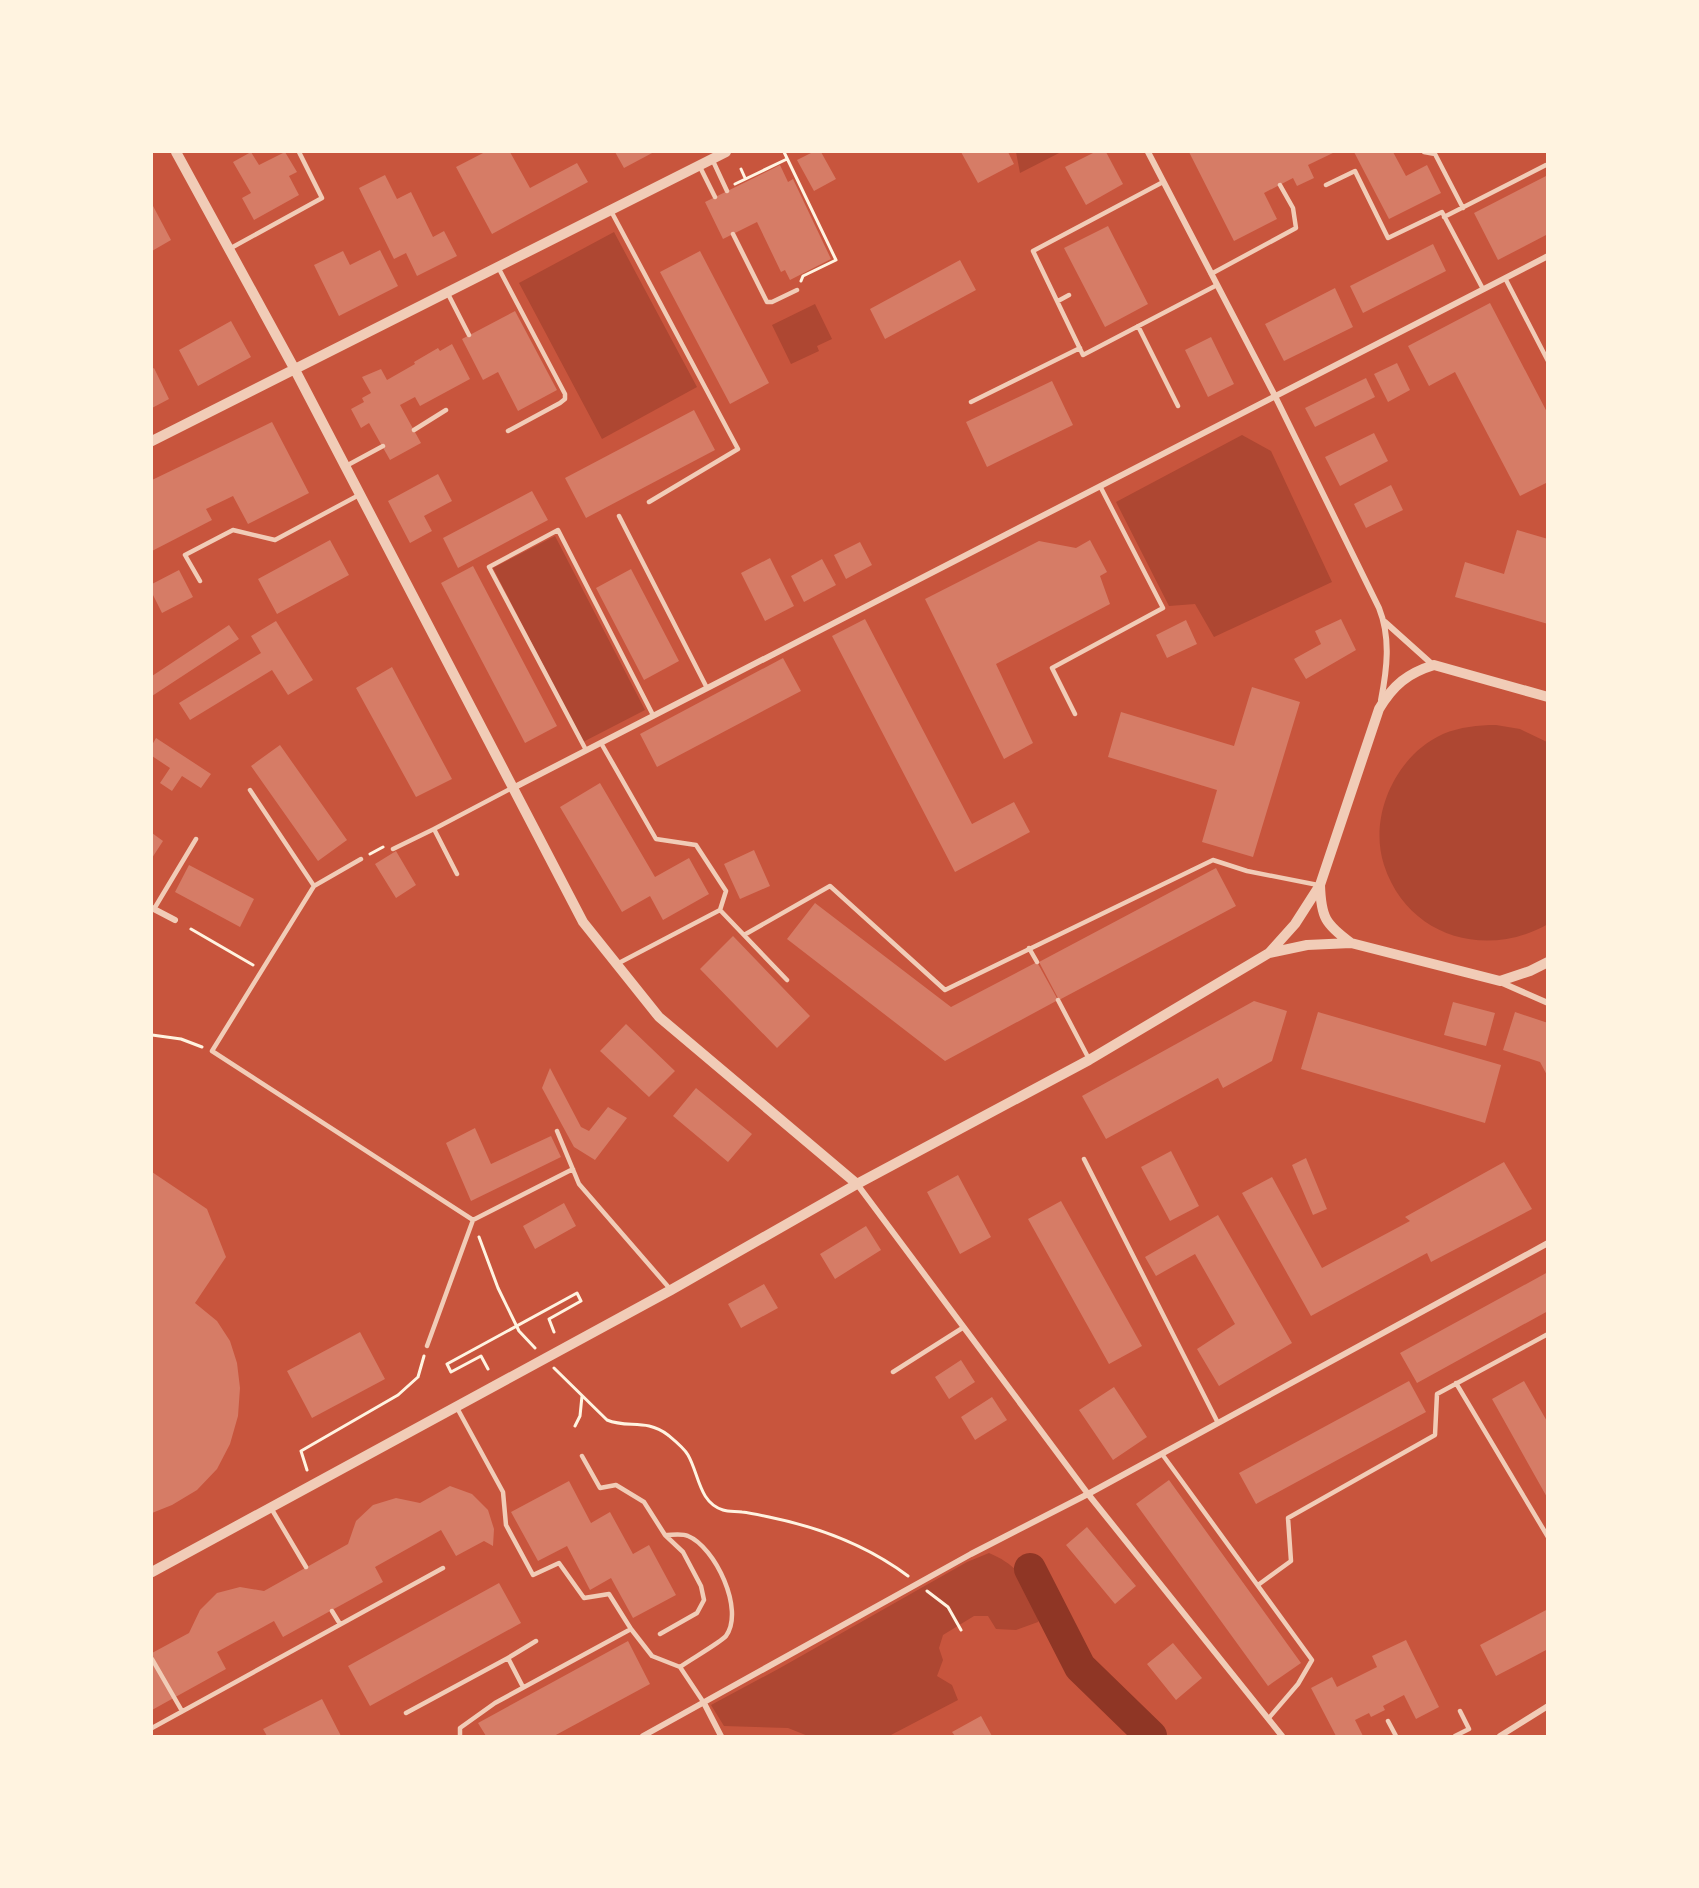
<svg xmlns="http://www.w3.org/2000/svg" width="1699" height="1888" font-family="Inter,sans-serif">
<style>
.green{fill:#ae4732}
.lines{fill:none;stroke-linecap:round;stroke-linejoin:round}
.river{stroke:#8f3625;stroke-width:32}
.building{fill:#d67c66}
.path{stroke:#fff3e0;stroke-width:3}
.service{stroke:#f1ccb7;stroke-width:4.5}
.minor{stroke:#f1ccb7;stroke-width:6}
.tertiary{stroke:#f1ccb7;stroke-width:10}
</style>
<rect width="100%" height="100%" fill="#c8553d"/>
<path class="green" d="M1016 152H1061L1020 173Z
M614 232 697 387 602 439 519 283Z
M815 304 832 339 817 346 819 351 791 364 772 325Z
M1242 435 1271 451 1332 582 1214 637 1195 604 1169 606 1116 502Z
M555 536 645 710 583 742 493 568Z
M1496 725 1520 729 1547 742 1548 924C1485 960 1407 936 1384 865 1368 816 1396 755 1443 734 1460 727 1478 725 1496 725Z
M989 1553C1018 1565 1032 1585 1043 1613L1038 1622 1016 1630 996 1629 988 1616H974L943 1635 939 1648 943 1660 937 1676 952 1685 958 1700 889 1736H808L788 1728 724 1726 711 1705 780 1668 967 1562Z"/>
<g class="lines">
<path class="river" d="M1030 1569 1080 1667 1151 1736"/>
</g>
<path class="building" d="M251 152 259 165 285 152 297 172 289 176 299 195 254 220 242 198 251 193 233 162Z
M485 152H510L530 188 577 163 588 182 492 234 456 167Z
M615 152H654L624 168Z
M813 152H821L836 179 814 191 797 160Z
M961 152H1008L1014 164 978 183Z
M1095 152H1106L1123 184 1086 205 1065 167Z
M1189 152 1247 153 1335 152 1308 165 1314 178 1297 186 1293 178 1264 193 1277 219 1234 241Z
M1354 152H1393L1406 176 1427 165 1441 193 1389 219Z
M780 165 788 182 793 179 831 259 790 280 785 270 781 272 757 222 723 239 705 202Z
M385 175 397 199 411 192 433 237 444 231 457 256 417 276 406 253 394 259 359 188Z
M1548 175V234L1498 260 1474 213Z
M152 204 171 240 152 251Z
M1108 226 1148 304 1105 327 1064 248Z
M1433 244 1446 271 1363 313 1350 286Z
M380 250 398 286 339 316 314 265 343 251 350 265Z
M700 251 769 383 730 404 660 272Z
M960 260 976 290 885 339 870 309Z
M1335 288 1353 327 1284 361 1265 324Z
M1490 303 1548 414V482L1520 496 1455 372 1429 386 1408 346Z
M515 311 557 390 518 411 498 372 483 380 462 339Z
M231 321 251 357 198 386 179 350Z
M1211 337 1234 384 1208 397 1185 350Z
M452 344 470 379 420 406 415 397 400 405 421 443 390 460 369 423 361 428 351 409 364 402 362 398 371 393 362 377 381 369 387 380 415 364 414 362 438 348 440 351Z
M1397 363 1410 390 1388 402 1374 374Z
M154 368 169 399 152 408V369Z
M1366 378 1375 397 1315 427 1305 408Z
M1052 381 1073 425 987 467 966 422Z
M694 410 715 450 586 518 565 478Z
M272 422 309 493 248 524 233 496 206 509 212 520 152 551V480Z
M1374 433 1388 461 1340 486 1325 457Z
M438 474 452 501 424 516 432 531 410 543 388 501Z
M1391 485 1403 510 1366 528 1354 504Z
M532 491 548 520 458 568 443 538Z
M1517 530 1548 539V624L1455 597 1465 562 1504 574Z
M330 540 349 575 277 614 258 579Z
M1090 540 1107 572 1100 576 1110 604 996 664 1033 743 1004 759 925 599 1039 541 1076 548Z
M860 542 872 565 846 579 834 555Z
M770 558 794 606 765 621 741 573Z
M822 559 836 585 804 602 791 576Z
M473 566 557 726 525 743 441 583Z
M631 569 679 661 644 680 596 588Z
M179 570 193 597 162 613 152 593V584Z
M865 619 972 824 1014 802 1030 832 955 872 832 636Z
M1341 619 1356 650 1306 679 1294 659 1321 644 1315 631Z
M1186 620 1197 644 1167 658 1156 635Z
M276 621 313 680 288 695 272 670 190 720 179 703 261 653 251 636Z
M229 625 239 639 152 696V676Z
M783 658 801 691 657 767 640 734Z
M392 667 452 779 416 797 356 688Z
M1252 687 1300 702 1253 857 1202 842 1217 790 1108 757 1121 712 1234 746Z
M156 738 211 774 201 788 182 776 172 791 160 783 170 768 152 756V745Z
M280 745 347 840 318 861 251 766Z
M600 783 655 877 689 858 709 894 663 920 650 896 622 912 560 807Z
M152 833 163 841 152 858Z
M754 850 770 886 740 899 724 864Z
M396 851 416 885 396 898 375 864Z
M189 865 254 899 240 927 175 892Z
M1216 868 1236 906 1059 1000 1039 962Z
M815 903 951 1007 1037 962 1058 1000 945 1061 787 939Z
M733 936 810 1016 777 1048 700 969Z
M1254 1001 1287 1011 1272 1061 1223 1088 1218 1078 1106 1139 1082 1096Z
M1453 1002 1495 1013 1486 1046 1444 1035Z
M1318 1012 1501 1065 1485 1123 1301 1069Z
M1515 1012 1548 1023V1077L1540 1062 1503 1050Z
M626 1024 675 1071 649 1097 600 1051Z
M550 1068 581 1127 589 1131 608 1107 627 1118 595 1160 574 1147 542 1088Z
M696 1088 752 1134 728 1162 673 1116Z
M475 1128 491 1164 551 1136 561 1157 471 1201 446 1143Z
M1171 1151 1199 1206 1170 1221 1141 1167Z
M1306 1158 1327 1209 1313 1215 1292 1165Z
M1504 1162 1532 1209 1431 1262 1427 1253 1311 1316 1242 1193 1272 1177 1322 1268 1410 1221 1405 1217Z
M152 1172 207 1209 226 1257 195 1303 217 1321 230 1341 237 1363 240 1388 238 1416 230 1444 217 1469 197 1490 172 1505 152 1513Z
M958 1175 991 1237 960 1254 927 1192Z
M1061 1201 1142 1346 1109 1364 1028 1219Z
M564 1203 576 1226 535 1249 523 1226Z
M1218 1215 1292 1343 1219 1386 1197 1349 1235 1324 1195 1254 1156 1276 1145 1257Z
M866 1226 881 1250 835 1279 820 1254Z
M1548 1272V1311L1417 1383 1400 1353Z
M764 1284 778 1308 741 1328 728 1304Z
M360 1332 385 1379 312 1418 287 1371Z
M961 1360 975 1382 949 1399 935 1377Z
M1409 1381 1426 1412 1256 1504 1239 1473Z
M1524 1381 1548 1423V1499L1492 1399Z
M1114 1387 1147 1437 1113 1460 1079 1410Z
M992 1397 1007 1420 975 1440 961 1417Z
M1169 1480 1301 1663 1268 1686 1136 1504Z
M569 1481 591 1523 610 1512 633 1554 649 1545 676 1595 633 1618 611 1578 590 1590 567 1546 538 1561 511 1512Z
M450 1486 472 1494 488 1510 494 1529 493 1546 484 1541 456 1556 441 1530 375 1567 383 1582 283 1637 274 1621 217 1652 226 1669 152 1710V1653L189 1633 200 1610 217 1593 240 1587 264 1591 348 1544 356 1521 373 1505 396 1498 420 1503Z
M1087 1527 1136 1586 1115 1604 1066 1545Z
M499 1583 521 1623 370 1706 348 1666Z
M1548 1609V1649L1496 1676 1480 1645Z
M1406 1640 1439 1707 1416 1719 1404 1695 1383 1706 1385 1710 1371 1717 1369 1713 1355 1720 1363 1736H1336L1311 1688 1332 1677 1337 1687 1377 1667 1372 1656Z
M628 1641 650 1684 554 1736H486L478 1723Z
M1173 1643 1202 1678 1176 1700 1147 1664Z
M322 1699 341 1736H267L263 1729Z
M981 1716 992 1736H955L952 1732Z"/>
<g class="lines">
<path class="path" d="M784 152 836 260 803 276 801 281
M741 169 745 178
M735 184 787 159
M370 854 383 847
M191 929 253 965
M152 1035 181 1039 202 1047
M479 1237 498 1288 519 1331 535 1348
M554 1368 607 1420C628 1429 645 1418 668 1435 674 1440 684 1448 688 1455 699 1474 699 1503 723 1510 729 1512 736 1511 742 1512 751 1513 760 1515 769 1517 818 1527 868 1546 908 1576
M488 1369 481 1356 451 1372 447 1364 577 1293 581 1301 549 1319 554 1332
M575 1426 580 1416 582 1396
M307 1470 301 1451 398 1395 418 1377 424 1356
M927 1591 948 1607 961 1630"/>
<path class="service" d="M1424 152 1435 154 1463 208
M713 161 727 191
M700 167 715 197
M1163 182 1033 251 1083 355 1217 285
M1326 185 1355 171 1388 238 1442 212 1483 289
M611 211 738 449 649 502
M1444 217 1546 165
M733 234 767 302H772L797 290
M231 248 322 198 299 152
M498 267 565 394V399L560 403 508 431
M1211 274 1296 228 1293 208 1280 185
M1505 278 1548 361
M447 292 469 335
M1058 301 1069 295
M1138 326 1178 406
M971 402 1080 348
M414 430 446 410
M346 466 383 446
M619 516 707 688
M200 581 185 555 233 530 275 540 359 495
M1075 714 1052 668 1163 608 1100 486
M601 743 656 839 696 845 726 891 720 910
M586 750 489 567 558 530 653 715
M250 790 314 886
M393 849 434 829
M361 859 314 886 212 1051 473 1220
M457 874 434 829 512 788
M154 909 196 839
M744 935 830 886 945 990 1213 860 1247 871 1318 885
M1029 948 1037 962
M617 964 720 910 787 980
M1058 1000 1089 1059
M557 1131 579 1184 671 1290
M1084 1159 1218 1423
M427 1346 473 1220 573 1169
M893 1372 964 1327
M1456 1383 1548 1537
M456 1406 503 1492 506 1525 533 1575 559 1563 584 1598 609 1594 631 1629
M1162 1454 1312 1660 1298 1684 1268 1719
M582 1456 600 1488 616 1485 644 1502 665 1535C672 1535 682 1533 688 1536 715 1547 745 1610 726 1636 721 1642 688 1661 680 1667
M271 1508 306 1567
M1258 1585 1291 1561 1288 1518 1435 1435 1437 1394 1548 1334
M332 1611 340 1624
M660 1634 697 1613 704 1600 701 1586 683 1552 665 1535
M152 1659 182 1711
M523 1687 508 1658 536 1641
M406 1713 508 1658
M1388 1721 1396 1736
M152 1728 443 1568
M460 1736V1728L495 1703 631 1629 652 1656 680 1667 704 1703
M1455 1736 1469 1729 1460 1711"/>
<path class="minor" d="M1148 152 1275 396 1379 608C1391 638 1387 669 1381 700
M1385 622 1433 665
M513 788 1548 256
M152 908 175 920
M1500 982 1548 1003
M857 1184 1088 1494 1282 1736
M704 1703 721 1736
M643 1736 971 1554 1088 1494 1548 1243
M1500 1736 1548 1706"/>
<path class="tertiary" d="M176 152 294 368 583 922 659 1017 857 1184
M152 441 726 152
M1548 697 1434 665C1408 673 1393 685 1379 709L1320 885C1321 917 1325 924 1351 943L1500 981 1530 971 1548 962
M1269 953 1307 945 1351 943
M152 1572 671 1290 857 1184 1089 1060 1269 953 1295 924 1320 885"/>
</g>
<rect width="1699" height="1888" fill="none" stroke="#fff3e0" stroke-width="306"/>
</svg>
